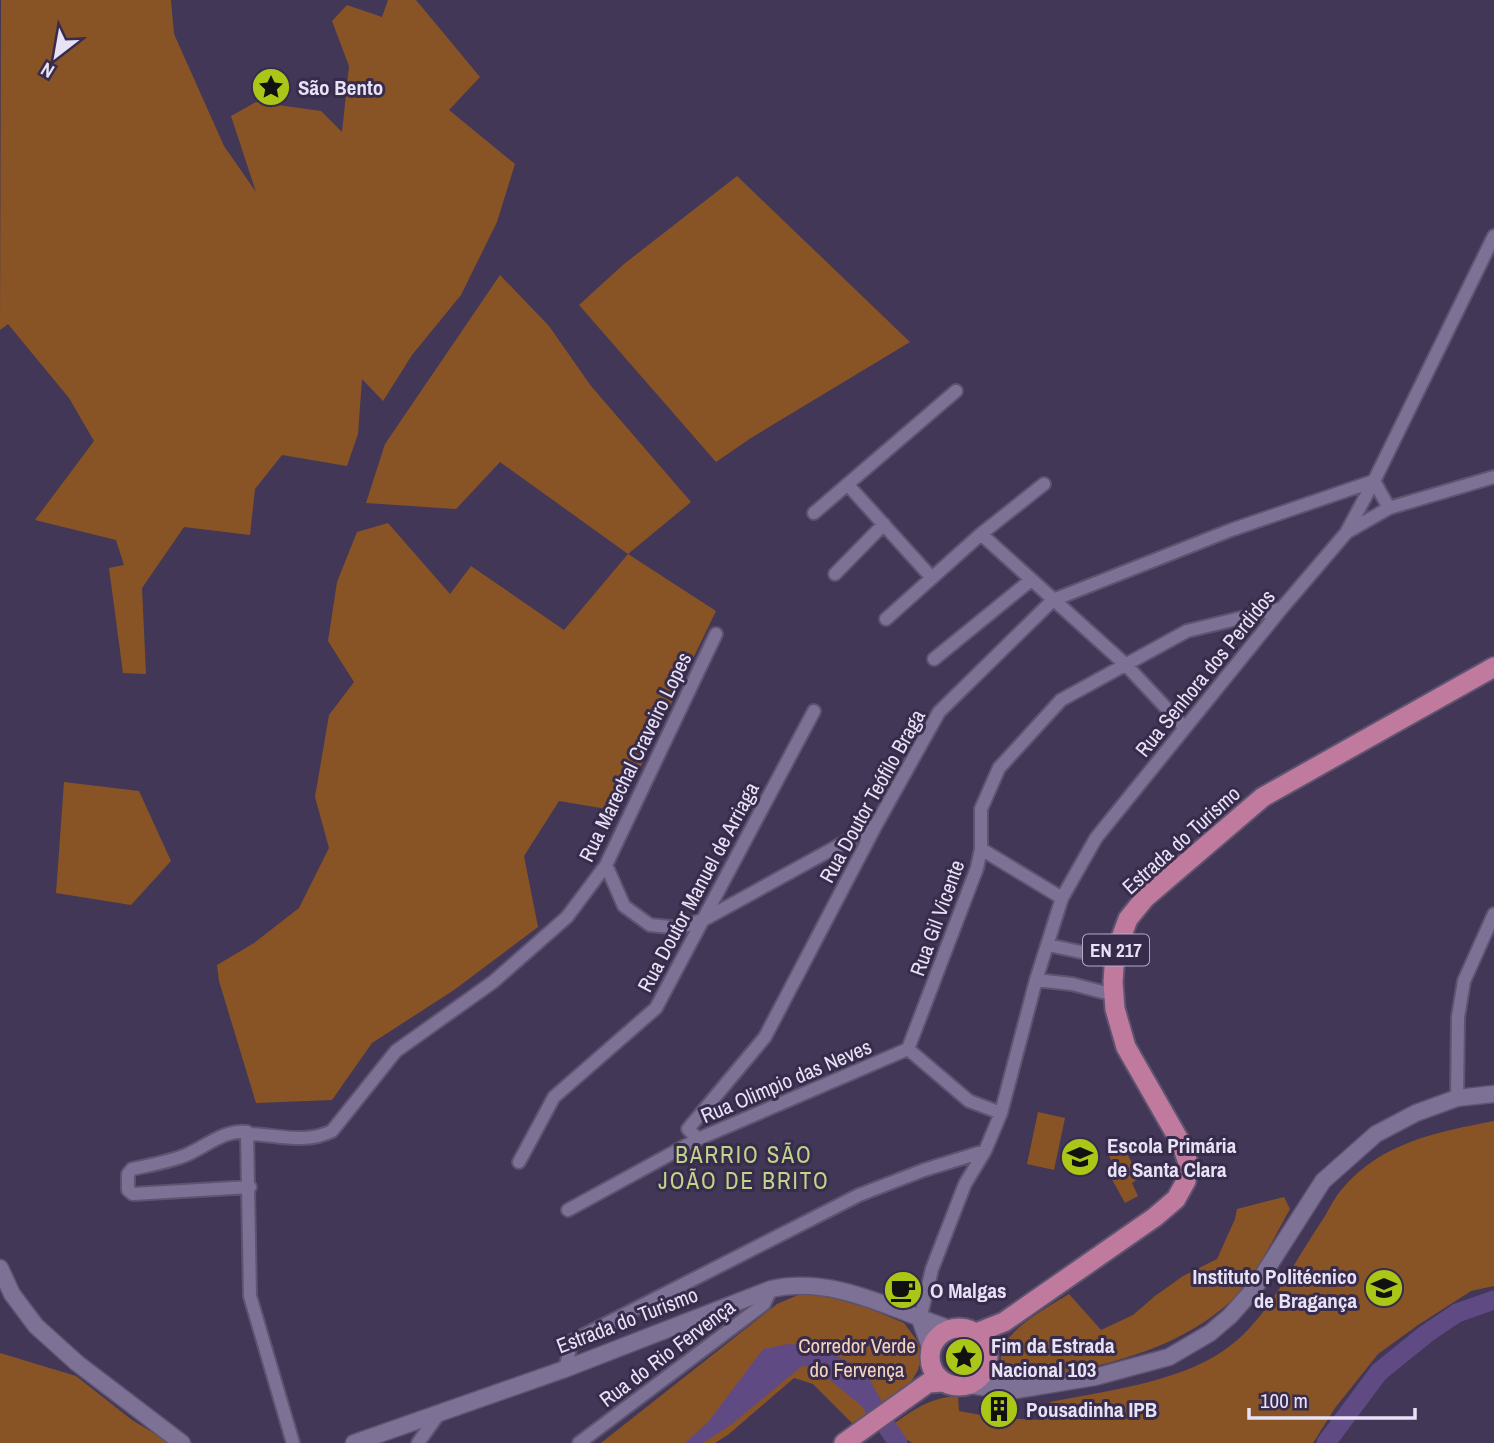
<svg xmlns="http://www.w3.org/2000/svg" width="1494" height="1443" font-family="'Archivo Narrow',sans-serif">
<style>
.green{fill:#895425}
.water{fill:#604a84}
.lines{fill:none;stroke-linecap:round;stroke-linejoin:round}
.river{stroke:#604a84;stroke-width:19}
.minor-casing{stroke:#5e5470;stroke-width:16}
.tertiary-casing{stroke:#5e5470;stroke-width:19}
.primary-casing{stroke:#5e5470;stroke-width:23}
.minor{stroke:#7e7196;stroke-width:12}
.tertiary{stroke:#7e7196;stroke-width:16}
.primary{stroke:#bf7a9e;stroke-width:19}
.labels{text-anchor:middle;dominant-baseline:central;stroke-width:6;stroke-linejoin:round;paint-order:stroke}
.shield{fill:#382c4c;stroke:#b3abc3;stroke-width:2}
.shield-label{font-size:19px;font-weight:bold;fill:#e8e2f6}
.poi-label{font-size:21px;font-weight:bold;fill:#e8e2f6;stroke:#382c4c;text-anchor:start}
.street-label{font-size:21px;fill:#e8e2f6;stroke:#382c4c}
.park-label{font-size:21px;fill:#f5d4bb;stroke:#382c4c}
.neighbourhood-label{font-size:23px;letter-spacing:2px;fill:#c2d489;stroke:#382c4c}
</style>
<rect width="100%" height="100%" fill="#423757"/>
<path class="green" d="M1 0H171L174 34 224 146 256 192 231 116 256 102 321 111 342 132 349 66 332 21 347 5 382 17 388 0H416L480 77 449 110 515 164 497 222 461 295 412 355 383 401 362 379 358 434 347 466 282 455 255 489 250 535 184 527 142 588 146 674 123 673 109 568 124 565 116 540 35 520 94 441 69 398 8 324 0 330Z
M737 176 910 342 751 438 716 462 579 305 624 264Z
M500 275 549 326 591 386 691 502 628 554 716 611 619 811 559 801 524 856 538 927 454 990 372 1043 332 1100 256 1103 219 981 217 965 254 943 299 908 329 848 315 797 329 715 354 682 328 641 337 582 357 532 388 523 450 594 471 566 564 630 628 554 500 462 456 509 366 503 385 444Z
M64 782 139 791 171 861 131 905 56 893Z
M1038 1112 1065 1118 1054 1170 1027 1164Z
M1494 1121V1286L1471 1291 1418 1325 1378 1354 1335 1408 1313 1443H912L906 1439 895 1423C918 1407 930 1398 958 1396L959 1411 997 1418 1043 1420 1050 1402C1104 1391 1176 1383 1223 1351 1251 1332 1270 1304 1288 1275 1300 1255 1312 1236 1325 1216 1330 1207 1335 1197 1342 1189 1382 1142 1437 1132 1494 1121Z
M1124 1148 1140 1178 1132 1183 1138 1196 1125 1203 1109 1174 1116 1170 1109 1156Z
M1284 1197 1290 1209C1275 1236 1254 1279 1232 1300 1184 1344 1128 1359 1067 1373 1053 1377 1033 1384 1019 1380 1014 1378 1009 1374 1005 1372 1003 1367 1000 1361 1001 1356 1002 1331 1050 1306 1069 1294L1101 1330 1133 1315 1155 1296 1183 1276 1217 1259 1235 1219 1237 1209Z
M818 1294 868 1308 904 1323 918 1342 921 1357 918 1370 911 1382 854 1425 813 1384 794 1378 729 1434 715 1443H601L777 1304 798 1295Z
M0 1353 76 1376 132 1420 170 1443H0Z"/>
<path class="water" d="M788 1344 815 1346 864 1369 882 1402 870 1413 814 1367 802 1366 732 1424 703 1443H685L708 1422 763 1349Z"/>
<g class="lines">
<path class="river" d="M871 1403 898 1443
M1326 1443 1379 1372 1426 1334 1457 1313 1494 1300"/>
<g class="minor-casing">
<path id="minor" d="M848 485 932 578
M814 513 956 391
M1347 532 1389 508
M981 534 1044 484
M835 574 884 524
M886 619 981 534 1126 665 1185 728
M934 659 1031 580
M981 849 1062 898
M606 865 624 906 650 925 679 928 705 919 876 825
M1048 945 1081 952 1115 954
M1036 980 1072 984 1114 995
M1457 1098 1458 1017 1464 981 1494 914
M1001 1113 969 1101 908 1049 977 868 981 849V809L999 768 1061 700 1187 631 1282 608
M247 1134C276 1134 304 1145 332 1131L396 1051 493 982 567 917 606 865 716 634
M698 1139 688 1129 765 1037 876 825 939 712 1053 600 1231 530 1374 481 1389 508 1494 477
M519 1162 554 1097 656 1008 814 711
M250 1187 133 1194 128 1190V1174L132 1169C150 1165 169 1162 186 1155 205 1147 225 1129 247 1132L250 1296 293 1443
M568 1210 698 1139 908 1049
M920 1319 932 1269 965 1184 985 1151 1001 1113 1036 980 1062 898 1096 838 1282 608 1346 533 1374 481 1494 236
M565 1369 572 1341 859 1195 924 1170 985 1151
M418 1443 440 1412
M579 1443 764 1304 771 1289"/>
</g>
<g class="tertiary-casing">
<path id="tertiary" d="M0 1268 12 1294 36 1326 77 1363 182 1443
M920 1319 931 1350
M987 1367C997 1376 1008 1385 1022 1387
M969 1385 1011 1391 1095 1377 1169 1357 1210 1333 1230 1316 1254 1289 1323 1181 1376 1134 1416 1113 1457 1098 1494 1094
M354 1443 565 1369 771 1289C834 1275 892 1310 951 1329"/>
</g>
<g class="primary-casing">
<path id="primary" d="M930 1357a29 29 0 1 1 58 0a29 29 0 1 1-58 0Z
M976 1333 1004 1322 1155 1217 1176 1199 1186 1181 1188 1163 1182 1145 1126 1047 1115 1009 1113 982 1115 954 1128 919 1145 898 1263 797 1494 667
M844 1443 928 1383 943 1382"/>
</g>
<use href="#minor" class="minor"/>
<use href="#tertiary" class="tertiary"/>
<use href="#primary" class="primary"/>
</g>
<defs>
<g id="sight-disc" transform="scale(2.0125)"><circle r="9.5" fill="#aac718" stroke="#382c4c"/><path d="M0-6L1.8-2.2L6-1.7L2.9 1.2L3.7 5.4L0 3.3L-3.7 5.4L-2.9 1.2L-6-1.7L-1.8-2.2Z" fill="#111"/></g>
<g id="school-disc" transform="scale(2.0125)"><circle r="9.5" fill="#aac718" stroke="#382c4c"/><path d="M0-5L7-2L0 1L-7-2ZM-4 1L0 2.5L4 1V4Q0 6-4 4Z" fill="#111"/></g>
<g id="university-disc" transform="scale(2.0125)"><circle r="9.5" fill="#aac718" stroke="#382c4c"/><path d="M0-5L7-2L0 1L-7-2ZM-4 1L0 2.5L4 1V4Q0 6-4 4Z" fill="#111"/></g>
<g id="cafe-disc" transform="scale(2.0125)"><circle r="9.5" fill="#aac718" stroke="#382c4c"/><path d="M-5.5-4.5H6V0H3Q3 3.5 0 3.5H-2.5Q-5.5 3.5-5.5 0ZM3-3.2v2h1.7v-2ZM-6 4.5H4V6H-6Z" fill="#111"/></g>
<g id="building-disc" transform="scale(2.0125)"><circle r="9.5" fill="#aac718" stroke="#382c4c"/><path d="M-4-6H4V6H1V3H-1V6H-4ZM-2.5-4.3h1.7v1.8h-1.7ZM.8-4.3h1.7v1.8H.8ZM-2.5-1h1.7V.8h-1.7ZM.8-1h1.7V.8H.8Z" fill="#111"/></g>
</defs>
<g fill-rule="evenodd">
<use href="#sight-disc" x="271" y="87"/>
<use href="#school-disc" x="1080" y="1157"/>
<use href="#university-disc" x="1384" y="1288"/>
<use href="#cafe-disc" x="903" y="1290"/>
<use href="#sight-disc" x="964" y="1357"/>
<use href="#building-disc" x="999" y="1409"/>
</g>
<g class="labels">
<rect class="shield" x="1083" y="934.5" width="66" height="31" rx="5"/>
<g class="shield-label">
<text x="1116" y="950">EN 217</text>
</g>
<g class="poi-label">
<text x="298" y="87">São Bento</text>
<text x="1107" y="1145">Escola Primária<tspan x="1107" dy="24">de Santa Clara</tspan></text>
<text x="1357" y="1276" text-anchor="end">Instituto Politécnico<tspan x="1357" dy="24">de Bragança</tspan></text>
<text x="930" y="1290">O Malgas</text>
<text x="991" y="1345">Fim da Estrada<tspan x="991" dy="24">Nacional 103</tspan></text>
<text x="1026" y="1409">Pousadinha IPB</text>
</g>
<g class="street-label">
<text transform="translate(1205 673) rotate(-51)">Rua Senhora dos Perdidos</text>
<text transform="translate(635 757) rotate(-64)">Rua Marechal Craveiro Lopes</text>
<text transform="translate(872 796) rotate(-61)">Rua Doutor Teófilo Braga</text>
<text transform="translate(1181 840) rotate(-42)">Estrada do Turismo</text>
<text transform="translate(698 887) rotate(-62)">Rua Doutor Manuel de Arriaga</text>
<text transform="translate(937 918) rotate(-70)">Rua Gil Vicente</text>
<text transform="translate(786 1081) rotate(-23)">Rua Olimpio das Neves</text>
<text transform="translate(627 1320) rotate(-21)">Estrada do Turismo</text>
<text transform="translate(667 1353) rotate(-37)">Rua do Rio Fervença</text>
</g>
<g class="park-label">
<text x="857" y="1345">Corredor Verde<tspan x="857" dy="24">do Fervença</tspan></text>
</g>
<g class="neighbourhood-label">
<text x="744" y="1154">BARRIO SÃO<tspan x="744" dy="26">JOÃO DE BRITO</tspan></text>
</g>
</g>
<g transform="translate(56 56) rotate(211)" stroke="#382c4c" stroke-width="5" paint-order="stroke">
<path d="M0-5L12 26L0 18L-12 26Z" fill="#e8e2f6"/>
<text y="-10" font-size="19" font-weight="bold" text-anchor="middle" fill="#e8e2f6">N</text>
</g>
<path d="M1249 1408v10h166v-10" fill="none" stroke="#e8e2f6" stroke-width="3.5"/>
<text x="1260" y="1408" font-size="21" fill="#e8e2f6" stroke="#382c4c" stroke-width="5" paint-order="stroke">100 m</text>
</svg>
